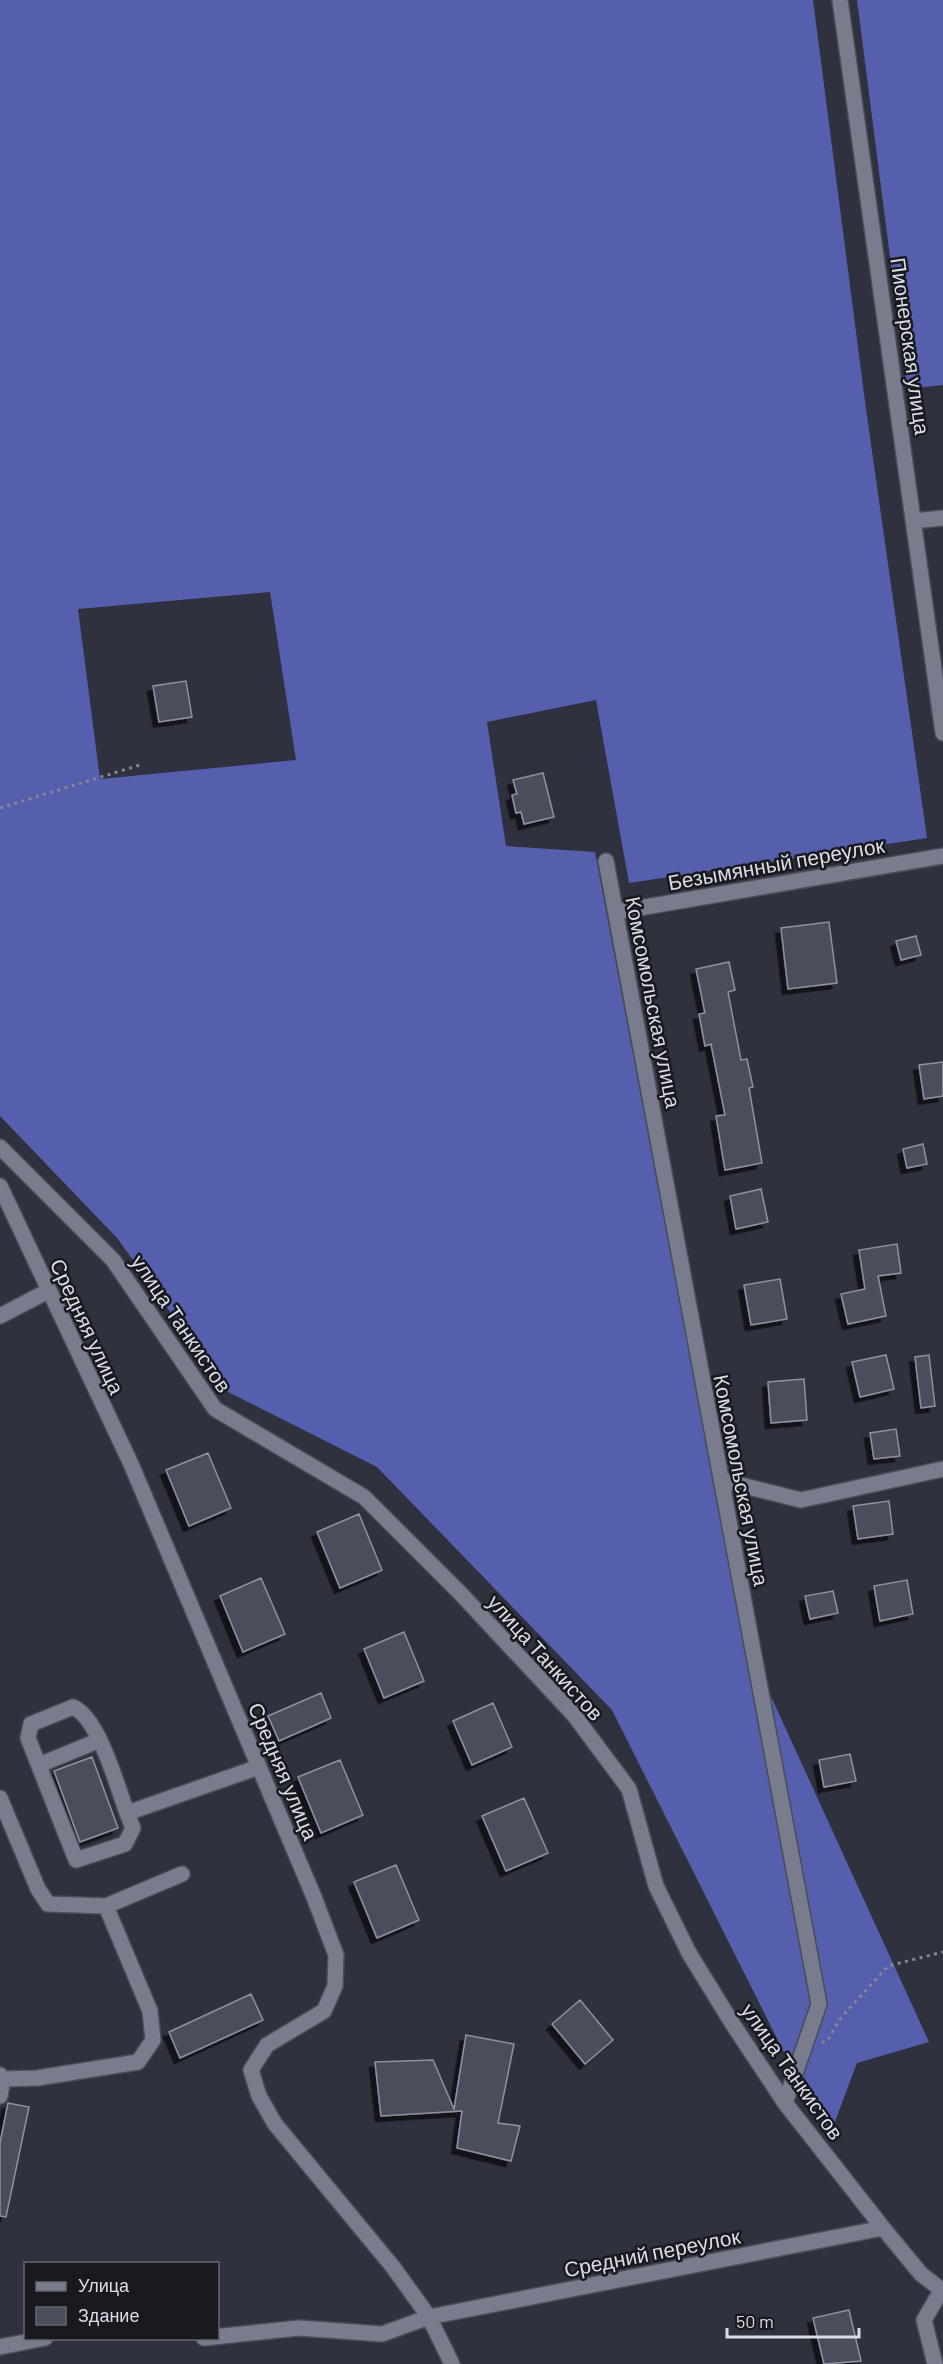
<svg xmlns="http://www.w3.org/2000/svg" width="943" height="2364" font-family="Barlow,sans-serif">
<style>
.forest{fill:#565eae;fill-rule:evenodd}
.building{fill:#4a4d5c;stroke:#8e91a2;stroke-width:1.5;filter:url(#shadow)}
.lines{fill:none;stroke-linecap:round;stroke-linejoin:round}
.minor-casing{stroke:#4a4c57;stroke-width:18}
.path{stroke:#858792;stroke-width:3;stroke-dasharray:3 4.5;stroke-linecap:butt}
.minor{stroke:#797c8c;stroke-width:15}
.labels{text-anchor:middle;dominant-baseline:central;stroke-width:5;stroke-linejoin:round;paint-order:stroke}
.street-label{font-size:21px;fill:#dbdde6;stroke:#181a20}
</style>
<defs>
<filter id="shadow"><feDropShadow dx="-5.5" dy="5.5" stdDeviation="0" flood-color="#0009"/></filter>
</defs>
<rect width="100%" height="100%" fill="#2f313f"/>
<path class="forest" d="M0 0H813L866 409 927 838 629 883 596 700 487 722 506 846 595 852 742 1633 929 2042 857 2063 828 2140 612 1710 377 1467 228 1392 117 1238 0 1116ZM270 592 296 760 100 779 78 609Z
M857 0H943V385L907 389Z"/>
<path class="building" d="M186 681 192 717 159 722 153 686Z
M543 773 554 817 524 824 521 812 516 813 512 795 517 794 513 780Z
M829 922 837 983 788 989 781 928Z
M916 936 921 955 901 960 896 941Z
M729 962 735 990 728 992 741 1060 747 1059 753 1087 749 1088 762 1163 725 1170 716 1116 725 1115 711 1044 705 1046 699 1014 705 1013 696 969Z
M943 1062V1096L924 1099 919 1065Z
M923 1144 927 1164 907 1168 903 1149Z
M761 1189 768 1222 736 1229 730 1196Z
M897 1244 901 1273 878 1276 886 1316 848 1324 841 1294 865 1289 859 1250Z
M780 1279 787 1319 751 1325 744 1285Z
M886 1355 894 1389 860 1397 852 1362Z
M929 1355 935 1406 921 1408 915 1357Z
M804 1379 807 1420 771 1423 768 1382Z
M896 1429 900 1456 874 1459 870 1433Z
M208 1453 231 1508 189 1526 166 1470Z
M889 1501 893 1534 858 1539 853 1506Z
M359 1514 382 1570 340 1588 317 1532Z
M261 1578 285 1634 243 1652 220 1596Z
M907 1580 913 1614 880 1621 874 1586Z
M833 1591 838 1613 810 1619 805 1596Z
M404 1632 424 1681 384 1698 364 1649Z
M321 1693 331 1718 279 1741 268 1716Z
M493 1703 512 1747 472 1765 453 1721Z
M850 1754 856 1781 824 1787 819 1760Z
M92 1757 118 1828 80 1842 54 1771Z
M340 1760 363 1815 321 1833 298 1777Z
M524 1798 548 1853 506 1871 482 1816Z
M396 1865 419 1920 377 1938 354 1882Z
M251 1994 263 2020 180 2058 169 2032Z
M580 2000 613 2040 585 2064 552 2024Z
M466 2035 514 2044 498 2123 520 2126 511 2161 457 2148 462 2111 381 2116 375 2062 433 2060 454 2109Z
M8 2103 29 2107 6 2217 0 2216V2143Z
M849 2310 861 2361 824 2364 813 2318Z"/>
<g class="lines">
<g class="minor-casing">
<path id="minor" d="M840 0 943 733
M914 521 943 518
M606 861 819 2004 785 2103
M616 912 943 856
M0 1147 113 1260 215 1409 364 1497 461 1594 574 1715 629 1789 656 1886 689 1953 732 2023 785 2103 883 2228 921 2274 943 2291
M0 1186 131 1464 314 1897 336 1955 335 1986 324 2011 267 2045 251 2070 259 2096 275 2124 393 2267 429 2317 452 2364
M0 1316 48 1291
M721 1480 801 1500 943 1469
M39 1765 100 1740
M0 1798 38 1889 48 1904 106 1906 150 2011 153 2040 138 2062 37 2078 3 2079
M127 1813 133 1828 125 1844 76 1860 28 1738 31 1724 73 1707C99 1718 117 1786 127 1813L259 1767
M106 1906 182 1874
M0 2075 3 2079 0 2096
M204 2338 299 2328 382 2334 429 2317 883 2228
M0 2347 45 2338
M935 2364 924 2320 941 2291"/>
</g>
<path class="path" d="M0 808 140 765
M822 2043 828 2040 839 2020 888 1966 943 1952"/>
<use href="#minor" class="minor"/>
</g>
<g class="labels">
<g class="street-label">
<text transform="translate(911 346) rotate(82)">Пионерская улица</text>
<text transform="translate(776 863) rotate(-10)">Безымянный переулок</text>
<text transform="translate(654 1002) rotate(79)">Комсомольская улица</text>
<text transform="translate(182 1323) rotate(56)">улица Танкистов</text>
<text transform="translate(88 1326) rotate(65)">Средняя улица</text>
<text transform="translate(742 1480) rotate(79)">Комсомольская улица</text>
<text transform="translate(546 1657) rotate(48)">улица Танкистов</text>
<text transform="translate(284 1771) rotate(67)">Средняя улица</text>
<text transform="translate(793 2071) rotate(55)">улица Танкистов</text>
<text transform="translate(652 2252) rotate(-11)">Средний переулок</text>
</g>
</g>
<rect x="24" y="2262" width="195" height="78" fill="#181a20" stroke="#66686f" stroke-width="1.5"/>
<rect x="36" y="2282" width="30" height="9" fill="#797c8c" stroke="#66686f" stroke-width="1.5"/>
<text x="78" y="2292" font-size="18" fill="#dbdde6">Улица</text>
<rect x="36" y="2307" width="30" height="18" fill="#4a4d5c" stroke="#66686f" stroke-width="1.5"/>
<text x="78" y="2322" font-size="18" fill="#dbdde6">Здание</text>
<path d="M727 2328v9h132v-9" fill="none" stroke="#dbdde6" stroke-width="3"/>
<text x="736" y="2328" font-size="18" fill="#dbdde6" stroke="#181a20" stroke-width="4.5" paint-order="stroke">50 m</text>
</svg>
